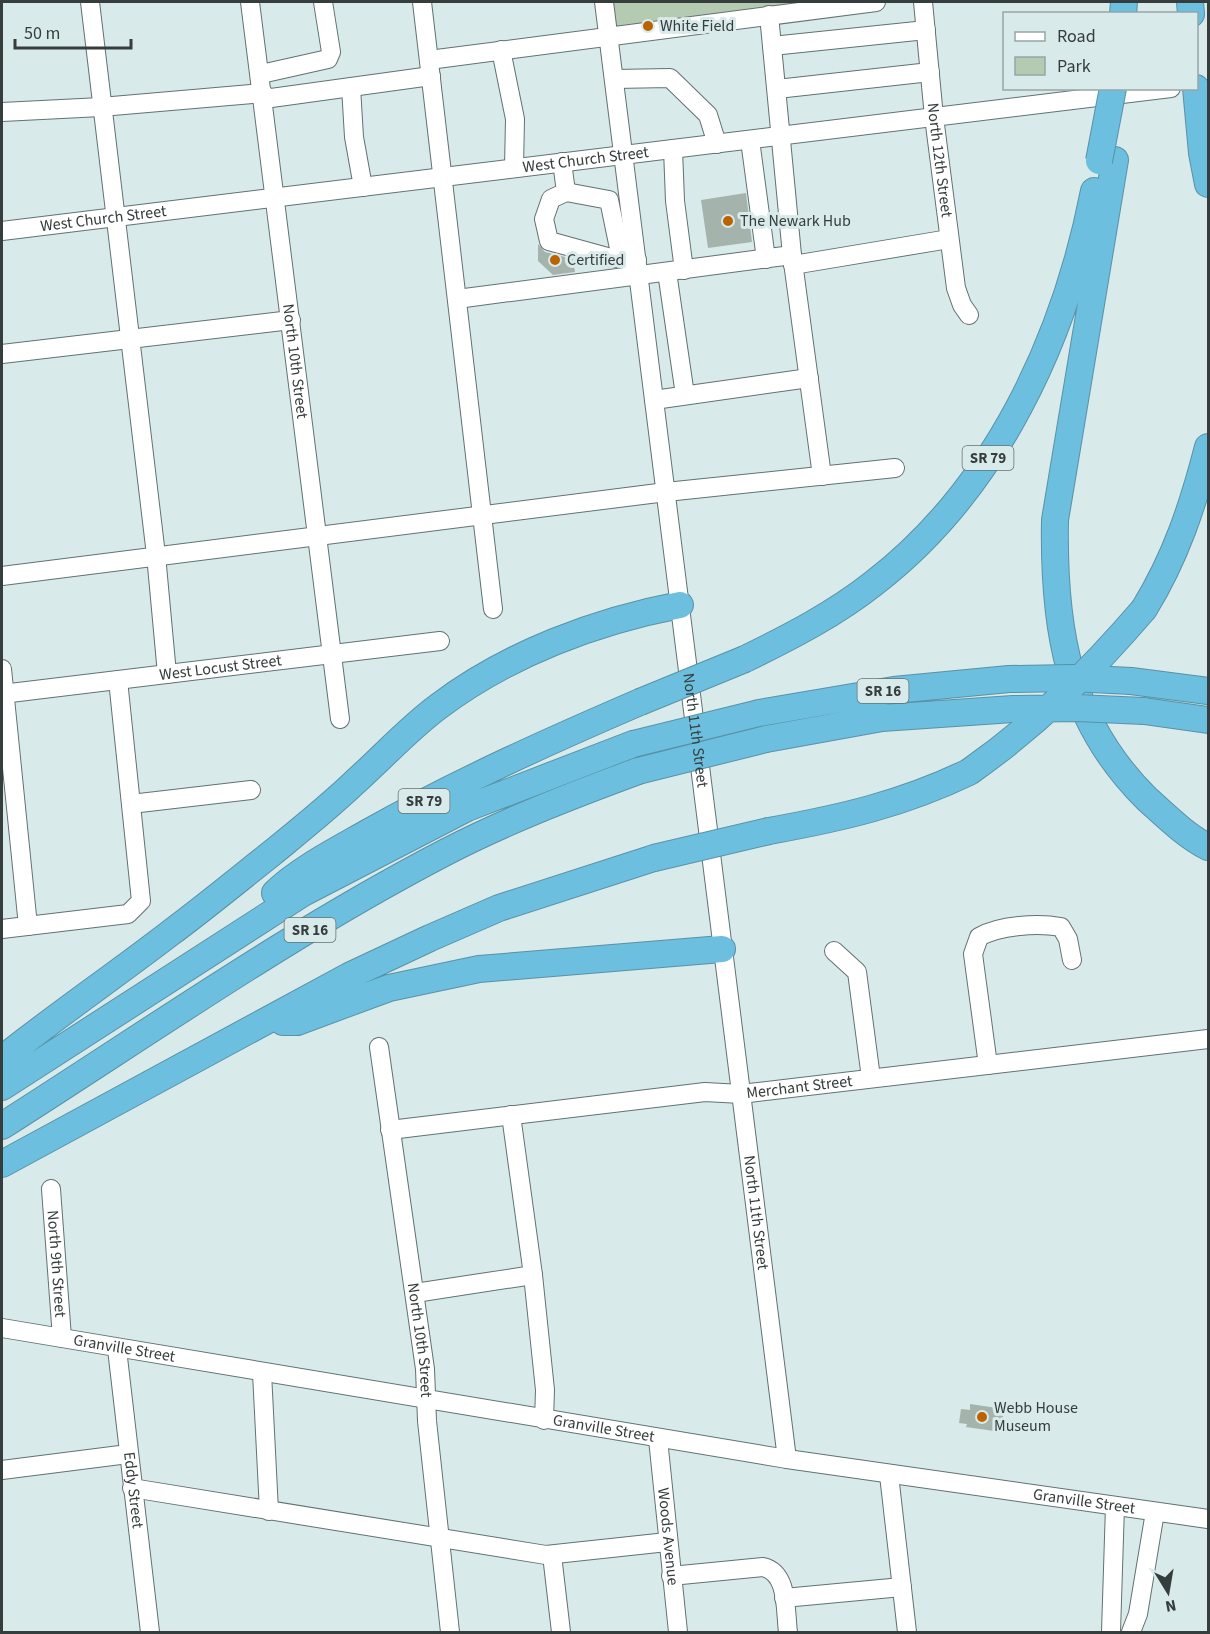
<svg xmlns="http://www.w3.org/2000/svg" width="1210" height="1634" font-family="'Source Sans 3',sans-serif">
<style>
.green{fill:#b4cab1}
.building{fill:#a4b3ac}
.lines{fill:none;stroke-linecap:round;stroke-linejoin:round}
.minor-casing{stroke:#627172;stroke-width:20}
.highway-casing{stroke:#5992a6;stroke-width:28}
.minor{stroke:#fff;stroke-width:18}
.highway{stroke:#6cbfdf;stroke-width:26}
.highway-bridge-casing{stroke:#5992a6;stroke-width:28;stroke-linecap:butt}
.highway-bridge{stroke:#6cbfdf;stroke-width:26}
.poi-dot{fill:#bb6300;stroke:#d9eaea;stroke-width:2}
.labels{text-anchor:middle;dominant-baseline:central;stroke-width:6;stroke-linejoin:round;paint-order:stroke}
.shield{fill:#d9eaea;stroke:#677171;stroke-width:1.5}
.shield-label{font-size:15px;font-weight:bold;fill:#363d3d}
.poi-label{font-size:16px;fill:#363d3d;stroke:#d9eaea;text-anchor:start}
.street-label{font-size:16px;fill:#363d3d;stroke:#d9eaea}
</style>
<rect width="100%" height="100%" fill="#d9eaea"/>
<path class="green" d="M604 2H876L609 37Z"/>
<path class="building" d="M746 193 752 242 708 248 701 200Z
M538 244 545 252 573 259 575 272 553 275 538 261Z
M970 1404 1004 1409 1001 1432 966 1427 967 1424 959 1423 961 1409 970 1410Z"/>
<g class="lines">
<g class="minor-casing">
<g id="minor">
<path d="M90 2 156 555 167 674"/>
<path id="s1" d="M250 2 340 719"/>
<path d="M422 2 493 609"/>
<path id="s2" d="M604 2 787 1459"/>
<path id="s3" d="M923 2 934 117 956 288 962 305 969 315"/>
<path d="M769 15 792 255 822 476"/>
<path d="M772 46 926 30"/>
<path d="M501 50 515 119 514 168"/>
<path d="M429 60 876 2"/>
<path d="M261 74 328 59 331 52 323 2"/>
<path d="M614 79 670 78 708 115 717 144"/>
<path d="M351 87 354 137 363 187"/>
<path d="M777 89 930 72"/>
<path d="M264 99 431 76"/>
<path d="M2 112 101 107 263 93"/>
<path d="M750 140 766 259"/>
<path d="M673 149 675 201 684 270"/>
<path d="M562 162 566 192 551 199 544 219 549 241 607 257 637 260"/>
<path d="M566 192 609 200 621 258"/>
<path id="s4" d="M2 231 1171 88"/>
<path d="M793 265 949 239"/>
<path d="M667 272 685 395"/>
<path d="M457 299 792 255"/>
<path d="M2 354 291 320"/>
<path d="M654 400 809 378"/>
<path d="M2 576 666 492 895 468"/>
<path d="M2 669 28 926"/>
<path id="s5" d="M2 694 440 641"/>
<path d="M131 804 251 790"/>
<path d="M2 929 128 914 141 901 118 680"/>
<path d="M834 951 857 972 871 1078"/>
<path id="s6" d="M379 1047 425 1369 427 1421 450 1632"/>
<path d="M988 1065 973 954 979 937C1000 925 1038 923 1061 927L1068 939 1072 960"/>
<path id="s7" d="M390 1130 705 1092 741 1094 1208 1039"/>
<path id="s8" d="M51 1189 62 1338"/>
<path d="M533 1275 545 1390 544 1420"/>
<path d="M415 1293 533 1275 511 1115"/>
<path id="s9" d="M2 1328 787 1459 1208 1519"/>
<path id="s10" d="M117 1349 150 1632"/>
<path d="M262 1373 269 1511"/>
<path id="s11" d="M658 1439 678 1632"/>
<path d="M2 1470 128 1454"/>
<path d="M889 1475 907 1632"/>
<path d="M132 1488 546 1555 667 1542"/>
<path d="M552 1555 561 1632"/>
<path d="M671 1576 763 1567C789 1573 785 1611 788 1632"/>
<path d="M784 1598 902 1587"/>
<path d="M1111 1632 1115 1506"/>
<path d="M1131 1632 1138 1614 1155 1512"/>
</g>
</g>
<g class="highway-casing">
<path id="highway" d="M1190 2 1191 14
M1123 14 1124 2
M1196 88 1202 153 1208 184
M1115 160 1055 520C1053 628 1067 720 1147 799 1166 816 1186 836 1208 847
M1144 609C1176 557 1193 505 1208 447
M745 659C790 637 835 614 874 583 996 489 1065 339 1094 191
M1131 681 1208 691
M1144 711 1208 720
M759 713 894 690 1009 679
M766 739 882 718 1013 709
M769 831C841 818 903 804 969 772
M275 893C298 870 339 849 367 833 456 783 547 742 640 702
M283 1022H297L389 988 479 969 722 949
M2 1059C56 1016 113 977 169 934 204 908 238 880 272 853 300 830 329 807 355 782 383 757 409 728 439 706 508 654 596 621 680 605
M2 1087 303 893 467 808 633 744
M2 1126C148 1033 292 932 446 852 508 820 573 795 638 771
M2 1164 349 976 430 938 499 908 654 858"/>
</g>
<use href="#minor" class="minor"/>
<use href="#highway" class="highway"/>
<g class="highway-bridge-casing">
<path id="highway-bridge" d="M1099 161 1113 88
M1009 679 1072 678 1131 681
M640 702 745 659
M1013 709 1077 708 1144 711
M633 744 759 713
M638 771 766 739
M969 772C1037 724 1090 672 1144 609
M654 858 769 831"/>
</g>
<use href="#highway-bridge" class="highway-bridge"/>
</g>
<g class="poi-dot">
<circle cx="648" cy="26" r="6"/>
<circle cx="728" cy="221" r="6"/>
<circle cx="555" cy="260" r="6"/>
<circle cx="982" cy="1417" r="6"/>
</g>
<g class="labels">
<g class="shield">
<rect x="962.5" y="446" width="51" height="24" rx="4.5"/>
<rect x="857.5" y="679" width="51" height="24" rx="4.5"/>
<rect x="398.5" y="789" width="51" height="24" rx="4.5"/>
<rect x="284.5" y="918" width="51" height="24" rx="4.5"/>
</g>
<g class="shield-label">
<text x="988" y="458">SR 79</text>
<text x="883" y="691">SR 16</text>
<text x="424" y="801">SR 79</text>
<text x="310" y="930">SR 16</text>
</g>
<g class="poi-label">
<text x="660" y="26">White Field</text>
<text x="740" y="221">The Newark Hub</text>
<text x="567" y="260">Certified</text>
<text x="994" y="1408">Webb House<tspan x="994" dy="18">Museum</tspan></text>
</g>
<g class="street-label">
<text stroke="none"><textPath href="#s4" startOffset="588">West Church Street</textPath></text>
<text stroke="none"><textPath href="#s3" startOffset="159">North 12th Street</textPath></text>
<text stroke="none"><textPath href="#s4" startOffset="102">West Church Street</textPath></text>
<text stroke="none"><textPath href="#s1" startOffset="362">North 10th Street</textPath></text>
<text stroke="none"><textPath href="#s5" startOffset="220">West Locust Street</textPath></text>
<text stroke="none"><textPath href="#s2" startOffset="734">North 11th Street</textPath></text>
<text stroke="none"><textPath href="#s7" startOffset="412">Merchant Street</textPath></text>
<text stroke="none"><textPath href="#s2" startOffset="1220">North 11th Street</textPath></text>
<text stroke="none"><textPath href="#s8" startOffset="75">North 9th Street</textPath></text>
<text stroke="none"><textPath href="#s6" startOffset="296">North 10th Street</textPath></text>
<text stroke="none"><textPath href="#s9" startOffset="124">Granville Street</textPath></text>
<text stroke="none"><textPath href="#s9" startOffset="610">Granville Street</textPath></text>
<text stroke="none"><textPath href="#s10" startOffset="142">Eddy Street</textPath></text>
<text stroke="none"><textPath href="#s9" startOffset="1096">Granville Street</textPath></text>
<text stroke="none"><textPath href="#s11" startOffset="98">Woods Avenue</textPath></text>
</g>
</g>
<rect width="1210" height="1634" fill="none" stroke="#363d3d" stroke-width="6"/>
<rect x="1003" y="12" width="195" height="78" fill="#d9eaea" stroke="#98a5a5" stroke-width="1.5"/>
<rect x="1015" y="32" width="30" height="9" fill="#ffffff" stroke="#98a5a5" stroke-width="1.5"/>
<text x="1057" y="42" font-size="18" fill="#363d3d">Road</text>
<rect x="1015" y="57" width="30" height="18" fill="#b4cab1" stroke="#98a5a5" stroke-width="1.5"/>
<text x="1057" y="72" font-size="18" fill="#363d3d">Park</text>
<g transform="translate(1168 1592) rotate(169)" stroke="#d9eaea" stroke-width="4.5" paint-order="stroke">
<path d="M0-4.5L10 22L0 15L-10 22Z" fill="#363d3d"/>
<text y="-9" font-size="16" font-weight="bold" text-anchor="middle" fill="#363d3d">N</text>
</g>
<path d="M15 39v9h116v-9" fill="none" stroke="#363d3d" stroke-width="3"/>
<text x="24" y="39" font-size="18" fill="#363d3d" stroke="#d9eaea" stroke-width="4.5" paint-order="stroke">50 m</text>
</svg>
